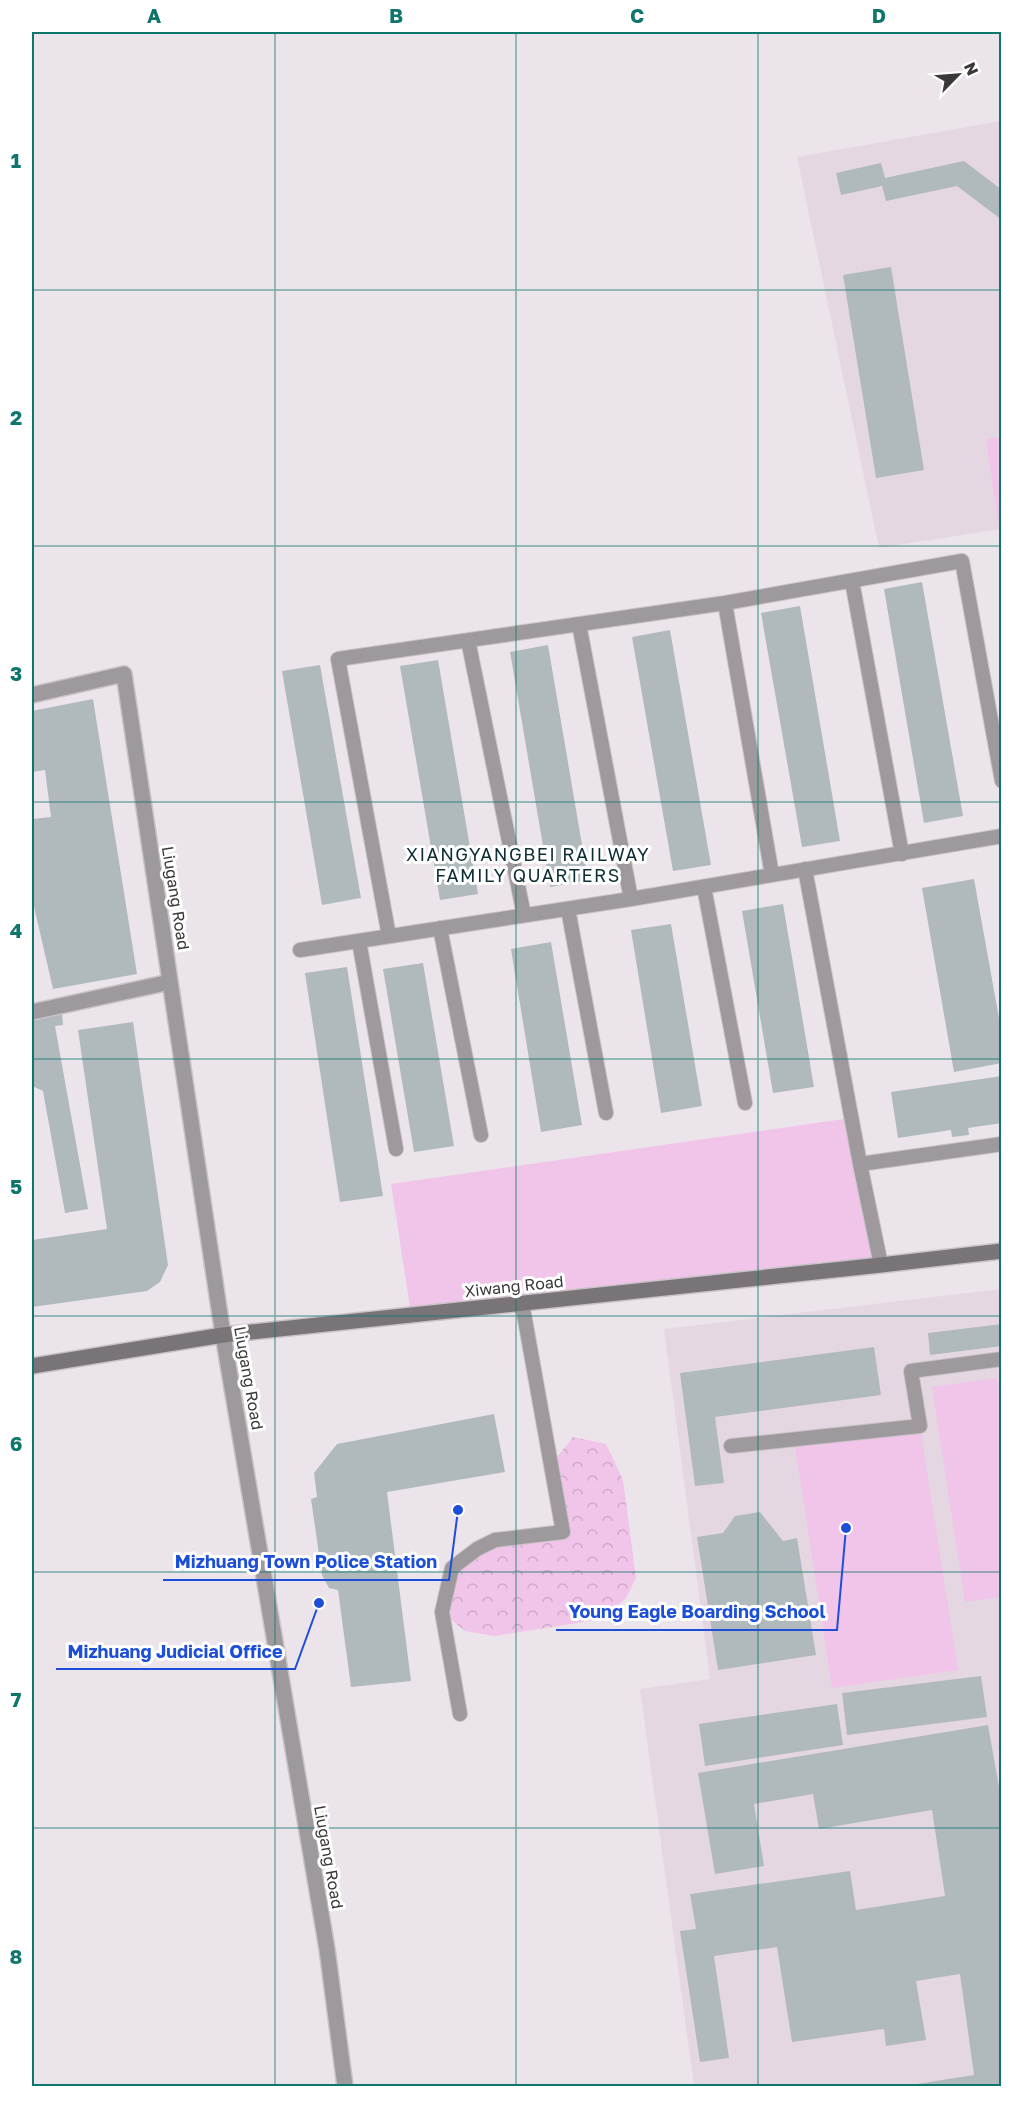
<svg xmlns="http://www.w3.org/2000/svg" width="1033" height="2118" font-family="'Golos Text',sans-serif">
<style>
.built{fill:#e5d7e2}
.grass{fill:#f1c4e9}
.forest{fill:url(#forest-crowns)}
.building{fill:#b0babc}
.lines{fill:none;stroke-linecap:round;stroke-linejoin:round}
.lane-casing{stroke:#c9c2c8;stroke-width:16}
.street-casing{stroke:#c9c2c8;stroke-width:18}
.secondary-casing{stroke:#c9c2c8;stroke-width:18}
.lane{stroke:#9d999c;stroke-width:14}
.street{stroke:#9d999c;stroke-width:15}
.secondary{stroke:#797478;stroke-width:15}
.grid{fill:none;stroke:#0f766e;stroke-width:1.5;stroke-opacity:0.55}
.labels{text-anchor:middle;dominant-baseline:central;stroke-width:6;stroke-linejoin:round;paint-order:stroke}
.street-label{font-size:16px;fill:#3b383a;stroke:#fff}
.neighbourhood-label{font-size:18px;letter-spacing:1.5px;fill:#0d2e35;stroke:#fff}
.leader{fill:none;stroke:#1d4ed8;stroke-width:2}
.callout-dot{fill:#1d4ed8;stroke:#fff;stroke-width:2}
.callout-label{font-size:18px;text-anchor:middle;font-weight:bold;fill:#1d4ed8;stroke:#fff;stroke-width:6;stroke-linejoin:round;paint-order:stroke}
.neatline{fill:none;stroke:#0f766e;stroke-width:2}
.grid-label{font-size:20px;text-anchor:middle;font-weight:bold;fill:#0f766e}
</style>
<defs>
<pattern id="forest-crowns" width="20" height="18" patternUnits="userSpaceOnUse" patternTransform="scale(1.5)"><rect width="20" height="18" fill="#f1c4e9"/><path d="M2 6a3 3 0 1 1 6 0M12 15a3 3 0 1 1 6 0" fill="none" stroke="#d0a9c9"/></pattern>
</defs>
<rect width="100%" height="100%" fill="#ece4eb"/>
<path class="built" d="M1001 121V529L879 548 797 157Z
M1001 1289V2086H694L640 1689 710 1679 664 1329Z"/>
<path class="grass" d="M1001 437 1002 521H998L986 439Z
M851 1118 881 1265 411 1314 391 1184Z
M997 1378 1002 1406 1001 1597 965 1602 932 1387Z
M920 1426 958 1670 832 1688 794 1439Z"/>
<path class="forest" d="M573 1437 606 1444 623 1480 636 1578 626 1598 603 1619 494 1636 465 1631 442 1612 452 1568 477 1549 563 1532 551 1465Z"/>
<path class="building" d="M964 161 1002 190V220L957 186 886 201 882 186 841 195 836 173 881 163 885 178Z
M891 267 924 470 876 478 843 275Z
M922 582 963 816 924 823 884 589Z
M800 606 840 841 802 847 761 613Z
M670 630 711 865 673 871 632 637Z
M548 645 588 880 550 887 510 652Z
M438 660 478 894 440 900 400 666Z
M320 665 361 898 322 905 282 671Z
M93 699 137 974 53 989 32 898V819L51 817 45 770 32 772V711Z
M974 879 1002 1035V1063L954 1072 922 888Z
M783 904 814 1087 773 1093 742 911Z
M671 924 702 1106 661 1113 631 930Z
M551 942 582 1125 541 1132 511 949Z
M423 963 454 1146 414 1152 383 969Z
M347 967 383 1196 340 1202 305 973Z
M62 1014 63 1025 55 1026 88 1209 65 1213 43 1091 32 1086V1020Z
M133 1022 168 1265 160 1282 147 1291 32 1307V1240L107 1229 78 1030Z
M1002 1076V1123L968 1128 969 1135 952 1137 951 1130 898 1138 891 1092Z
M1002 1324V1346L930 1355 928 1333Z
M874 1347 881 1395 715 1417 724 1483 695 1486 680 1373Z
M494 1414 505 1472 387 1492 411 1681 351 1687 338 1590 329 1588 322 1575 311 1499 317 1497 314 1473 337 1444Z
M760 1512 783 1541 797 1538 816 1655 718 1670 697 1537 723 1533 735 1516Z
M981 1676 987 1717 847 1735 842 1693Z
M837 1704 843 1745 705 1766 699 1724Z
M988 1725 1002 1804V2086H904L974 2075 960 1974 916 1981 926 2040 886 2046 884 2029 792 2042 777 1947 714 1956 729 2058 700 2062 680 1931 696 1929 690 1894 850 1871 856 1910 945 1896 932 1810 819 1829 813 1794 754 1804 764 1866 715 1874 698 1773Z"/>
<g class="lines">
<g class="lane-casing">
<path id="lane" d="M852 581 902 854
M579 624 631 899
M468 640 524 915
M805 869 860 1164 881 1265
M772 875 725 603 962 561 1002 781
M704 887 745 1103
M568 909 606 1113
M440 928 481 1135
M389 936 338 659 725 603
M359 941 396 1149
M300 950 631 899 1002 836
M860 1164 1002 1144
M731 1446 920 1426 911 1371 1002 1359
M460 1714 442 1612 452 1568 477 1549 495 1540 563 1532 522 1303"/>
</g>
<g class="street-casing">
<path id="street" d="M32 695 124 674 223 1335 327 1949 345 2086
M32 1012 170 982"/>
</g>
<g class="secondary-casing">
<path id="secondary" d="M32 1366 223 1335 881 1265 1002 1251"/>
</g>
<use href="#lane" class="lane"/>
<use href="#street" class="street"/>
<use href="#secondary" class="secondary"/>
</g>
<path class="grid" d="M275 32V2086M516 32V2086M758 32V2086M32 290H1002M32 546H1002M32 802H1002M32 1059H1002M32 1316H1002M32 1572H1002M32 1828H1002"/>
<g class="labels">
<g class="street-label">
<text transform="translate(176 898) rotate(81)">Liugang Road</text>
<text transform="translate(514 1286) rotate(-6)">Xiwang Road</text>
<text transform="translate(249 1378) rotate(80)">Liugang Road</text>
<text transform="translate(329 1857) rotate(80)">Liugang Road</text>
</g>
<g class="neighbourhood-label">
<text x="528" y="854">XIANGYANGBEI RAILWAY<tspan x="528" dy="21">FAMILY QUARTERS</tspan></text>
</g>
</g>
<path class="leader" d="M458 1510L449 1580H163M846 1528L837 1630H556M319 1603L295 1669H56"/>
<g class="callout-dot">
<circle cx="458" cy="1510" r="6"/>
<circle cx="846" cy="1528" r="6"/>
<circle cx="319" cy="1603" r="6"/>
</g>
<g class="callout-label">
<text x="306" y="1568">Mizhuang Town Police Station</text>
<text x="697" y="1618">Young Eagle Boarding School</text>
<text x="175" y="1658">Mizhuang Judicial Office</text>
</g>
<rect width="1033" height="2118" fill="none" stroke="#ffffff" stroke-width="66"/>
<g transform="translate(958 75) rotate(65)" stroke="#ffffff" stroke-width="4.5" paint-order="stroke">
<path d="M0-4.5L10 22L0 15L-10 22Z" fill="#3b383a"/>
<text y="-9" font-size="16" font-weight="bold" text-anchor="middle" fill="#3b383a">N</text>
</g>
<rect x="33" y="33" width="967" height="2052" class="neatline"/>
<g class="grid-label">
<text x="154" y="23">A</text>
<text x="396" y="23">B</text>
<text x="637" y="23">C</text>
<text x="879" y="23">D</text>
<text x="16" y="168">1</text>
<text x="16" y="425">2</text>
<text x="16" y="681">3</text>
<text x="16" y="938">4</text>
<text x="16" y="1194">5</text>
<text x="16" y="1451">6</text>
<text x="16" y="1707">7</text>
<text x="16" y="1964">8</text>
</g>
</svg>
